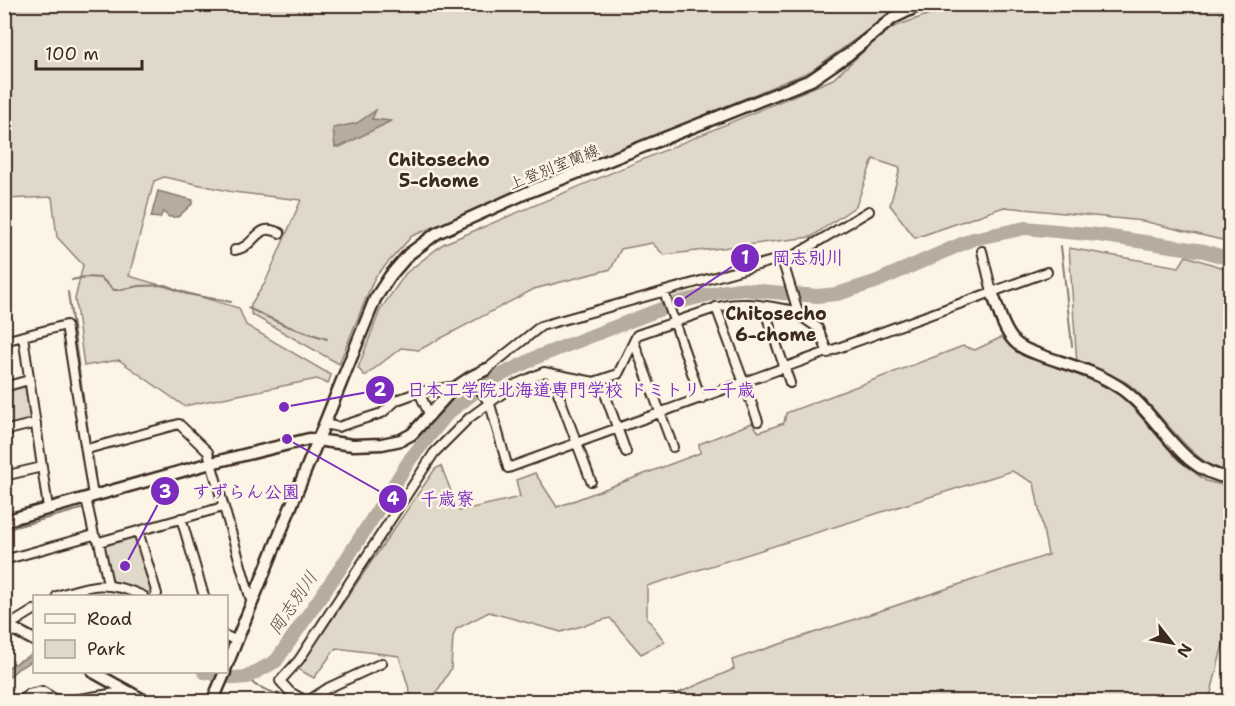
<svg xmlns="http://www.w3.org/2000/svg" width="1235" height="706" font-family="'Shantell Sans','Klee One',sans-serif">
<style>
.green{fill:#e0d8c8;stroke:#8e8173;stroke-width:1.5}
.water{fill:#b7ad9e;stroke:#85796b;stroke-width:1.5}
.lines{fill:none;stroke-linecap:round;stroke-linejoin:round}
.stream{stroke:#85796b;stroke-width:2}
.river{stroke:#b7ad9e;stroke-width:14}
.street-casing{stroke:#3b2a1e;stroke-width:12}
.secondary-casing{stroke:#3b2a1e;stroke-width:15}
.street{stroke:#fcf5e5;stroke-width:8}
.secondary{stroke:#fcf5e5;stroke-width:10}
.labels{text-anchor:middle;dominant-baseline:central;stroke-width:5;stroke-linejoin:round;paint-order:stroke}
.street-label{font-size:16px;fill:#3b2a1e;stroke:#fcf5e5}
.neighbourhood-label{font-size:18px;font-weight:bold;fill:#3b2a1e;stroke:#fcf5e5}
.water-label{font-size:18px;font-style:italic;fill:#605144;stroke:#fcf5e5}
.leader{fill:none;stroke:#7b2cbf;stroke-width:2}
.callout-dot{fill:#7b2cbf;stroke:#fcf5e5;stroke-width:2}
.mark-label{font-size:18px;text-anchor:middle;font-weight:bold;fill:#fff}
.callout-label{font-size:18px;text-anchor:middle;font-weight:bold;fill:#7b2cbf;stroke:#fcf5e5;stroke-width:5;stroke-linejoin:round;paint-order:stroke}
</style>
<rect width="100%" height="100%" fill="#fcf5e5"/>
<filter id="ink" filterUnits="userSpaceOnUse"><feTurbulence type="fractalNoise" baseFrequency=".0167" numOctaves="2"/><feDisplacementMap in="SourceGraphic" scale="12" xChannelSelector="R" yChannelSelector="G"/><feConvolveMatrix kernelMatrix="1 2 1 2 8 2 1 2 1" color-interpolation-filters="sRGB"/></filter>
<g filter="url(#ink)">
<path class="green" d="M966 4 1230 5V242L1143 221 1004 207 915 238 890 205 900 168 873 159 856 206 811 237 664 255 652 243 621 249 611 269 534 289 419 350 401 348 365 376 358 368 380 310 406 273 443 244 833 79 888 29 949 7Z
M5 5H903L811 71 412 236 375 277 339 364 251 314V304L265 283 301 200 233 192 164 177 154 181 129 276 239 308 246 325 331 375 328 384 317 379 184 406 119 360 84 366 75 299 83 265 57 237 52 197 5 199Z
M1069 248 1179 267 1186 256 1230 270V471C1197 473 1156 405 1130 385 1118 376 1092 370 1077 365Z
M1002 337 1022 353 1098 383 1119 395 1134 409 1178 460 1206 481 1230 487V616L1209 701H660L734 669 732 660 1048 555 1034 483 1012 471 647 586V618L665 642 641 654 610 618 561 632 489 612 456 629 453 637 451 669 431 701H410L412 699 399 656 336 648 314 678 298 669 435 469 441 466 459 511 520 497 516 480 535 473 557 507 700 453 699 444 752 423 759 432 784 423 786 413 963 346 975 350Z
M22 386 28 389 31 416 29 420 5 426V390Z
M131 536 136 539 151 591 145 594 111 580 103 551 107 543Z"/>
<path class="water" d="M376 110 372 119 391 121 340 147H335L333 128 357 123Z
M158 191 193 200 192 204 178 217H169L163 212 160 218 151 217Z
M34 653V660L19 668 5 680V669Z"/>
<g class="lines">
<path class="stream" d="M1061 246 1072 346
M72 280 85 277 101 278 114 290H118L139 286 165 285 187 294 231 302
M68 292 89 439
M248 308 287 326 327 339
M93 457 96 487
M4 530 81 509
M247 677 255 685 295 702"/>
<path class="river" d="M204 672 235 678 247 677 276 661 342 566 411 458 448 413 491 380 537 357 679 302 720 292 739 289 817 296 837 294 875 282 973 239 1025 228 1098 235 1204 251 1230 259"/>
<g class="street-casing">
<path id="street" d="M235 250C258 246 255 221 280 233
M982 251 992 292
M782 259 799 315 818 328 828 353
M664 292 701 399
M763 306 790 383
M716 307 758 421
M23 336 48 508
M4 341 66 325 93 496
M634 342 673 447
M487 369 541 326 797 254 869 211
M551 374 591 481
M471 377 490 404 508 468 1047 272
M600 380 626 452
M4 387 29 380
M419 392 430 416
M324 424 338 427 382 413 397 400 419 392 450 387 453 389
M4 431 36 423
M87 449 179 424 208 452 252 604
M4 476 42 467
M86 498 94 535 99 542 108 584
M181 518 204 596
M138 531 157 594 155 596
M99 542 223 507
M4 560 94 535
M57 596C92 584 108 580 143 596
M8 626 34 610
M226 636 237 641
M306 701 290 692 280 681 299 660 434 453 469 418 514 385 544 372 594 382 618 374 637 335 715 308C742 299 769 307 797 311
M19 702 29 694 42 691 55 699 67 701 128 691
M306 702 328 688 382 663"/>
</g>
<g class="secondary-casing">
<path id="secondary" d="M992 292C998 308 1003 330 1015 342 1023 350 1033 352 1043 356 1069 365 1097 372 1119 387 1160 414 1177 471 1230 478
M4 521 211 463 309 439 353 445 382 444 401 440 412 434 453 389 471 377 487 369
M4 624 34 640
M226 667 375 299 390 276 409 254 437 233 526 193 811 80 849 54 893 18 922 4
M93 672 147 702
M212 702 225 672"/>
</g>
<use href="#street" class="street"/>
<use href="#secondary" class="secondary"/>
</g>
</g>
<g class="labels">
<g class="street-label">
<text transform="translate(554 167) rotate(-22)">上登別室蘭線</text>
</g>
<g class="neighbourhood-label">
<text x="439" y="160">Chitosecho<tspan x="439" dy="21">5-chome</tspan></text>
<text x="776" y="314">Chitosecho<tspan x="776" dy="21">6-chome</tspan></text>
</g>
<g class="water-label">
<text transform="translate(293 603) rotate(-56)">岡志別川</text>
</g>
</g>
<path class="leader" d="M679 302L745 258M284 407L380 390M125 566L165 491M287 439L393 499"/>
<g class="callout-dot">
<circle cx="679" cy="302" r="6"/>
<circle cx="284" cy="407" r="6"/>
<circle cx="125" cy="566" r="6"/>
<circle cx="287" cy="439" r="6"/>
<circle cx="745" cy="258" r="15"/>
<circle cx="380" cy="390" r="15"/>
<circle cx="165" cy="491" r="15"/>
<circle cx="393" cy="499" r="15"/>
</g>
<g class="mark-label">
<text x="745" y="264">1</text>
<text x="380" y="396">2</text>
<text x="165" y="498">3</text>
<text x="393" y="505">4</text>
</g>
<g class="callout-label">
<text x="808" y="264">岡志別川</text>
<text x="581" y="396">日本工学院北海道専門学校 ドミトリー千歳</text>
<text x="246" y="498">すずらん公園</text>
<text x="447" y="505">千歳寮</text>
</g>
<rect width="1235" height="706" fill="none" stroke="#fcf5e5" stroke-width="24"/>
<rect x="12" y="12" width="1211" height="682" fill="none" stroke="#3b2a1e" stroke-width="2" filter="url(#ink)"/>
<rect x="33" y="595" width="195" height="78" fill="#fcf5e5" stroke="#afa495" stroke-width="1.5"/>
<rect x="45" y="614" width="30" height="9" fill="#fcf5e5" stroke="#afa495" stroke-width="1.5"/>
<text x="87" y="625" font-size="18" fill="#3b2a1e">Road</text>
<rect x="45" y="640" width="30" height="18" fill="#e0d8c8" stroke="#afa495" stroke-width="1.5"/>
<text x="87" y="655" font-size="18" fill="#3b2a1e">Park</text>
<g transform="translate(1172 643) rotate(121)" stroke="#fcf5e5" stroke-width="4.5" paint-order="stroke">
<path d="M0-4.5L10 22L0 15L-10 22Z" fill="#3b2a1e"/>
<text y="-9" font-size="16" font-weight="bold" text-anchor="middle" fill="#3b2a1e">N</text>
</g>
<path d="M36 60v9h106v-9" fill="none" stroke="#3b2a1e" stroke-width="3"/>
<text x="45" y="60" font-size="18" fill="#3b2a1e" stroke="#fcf5e5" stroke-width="4.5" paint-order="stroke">100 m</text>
</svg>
